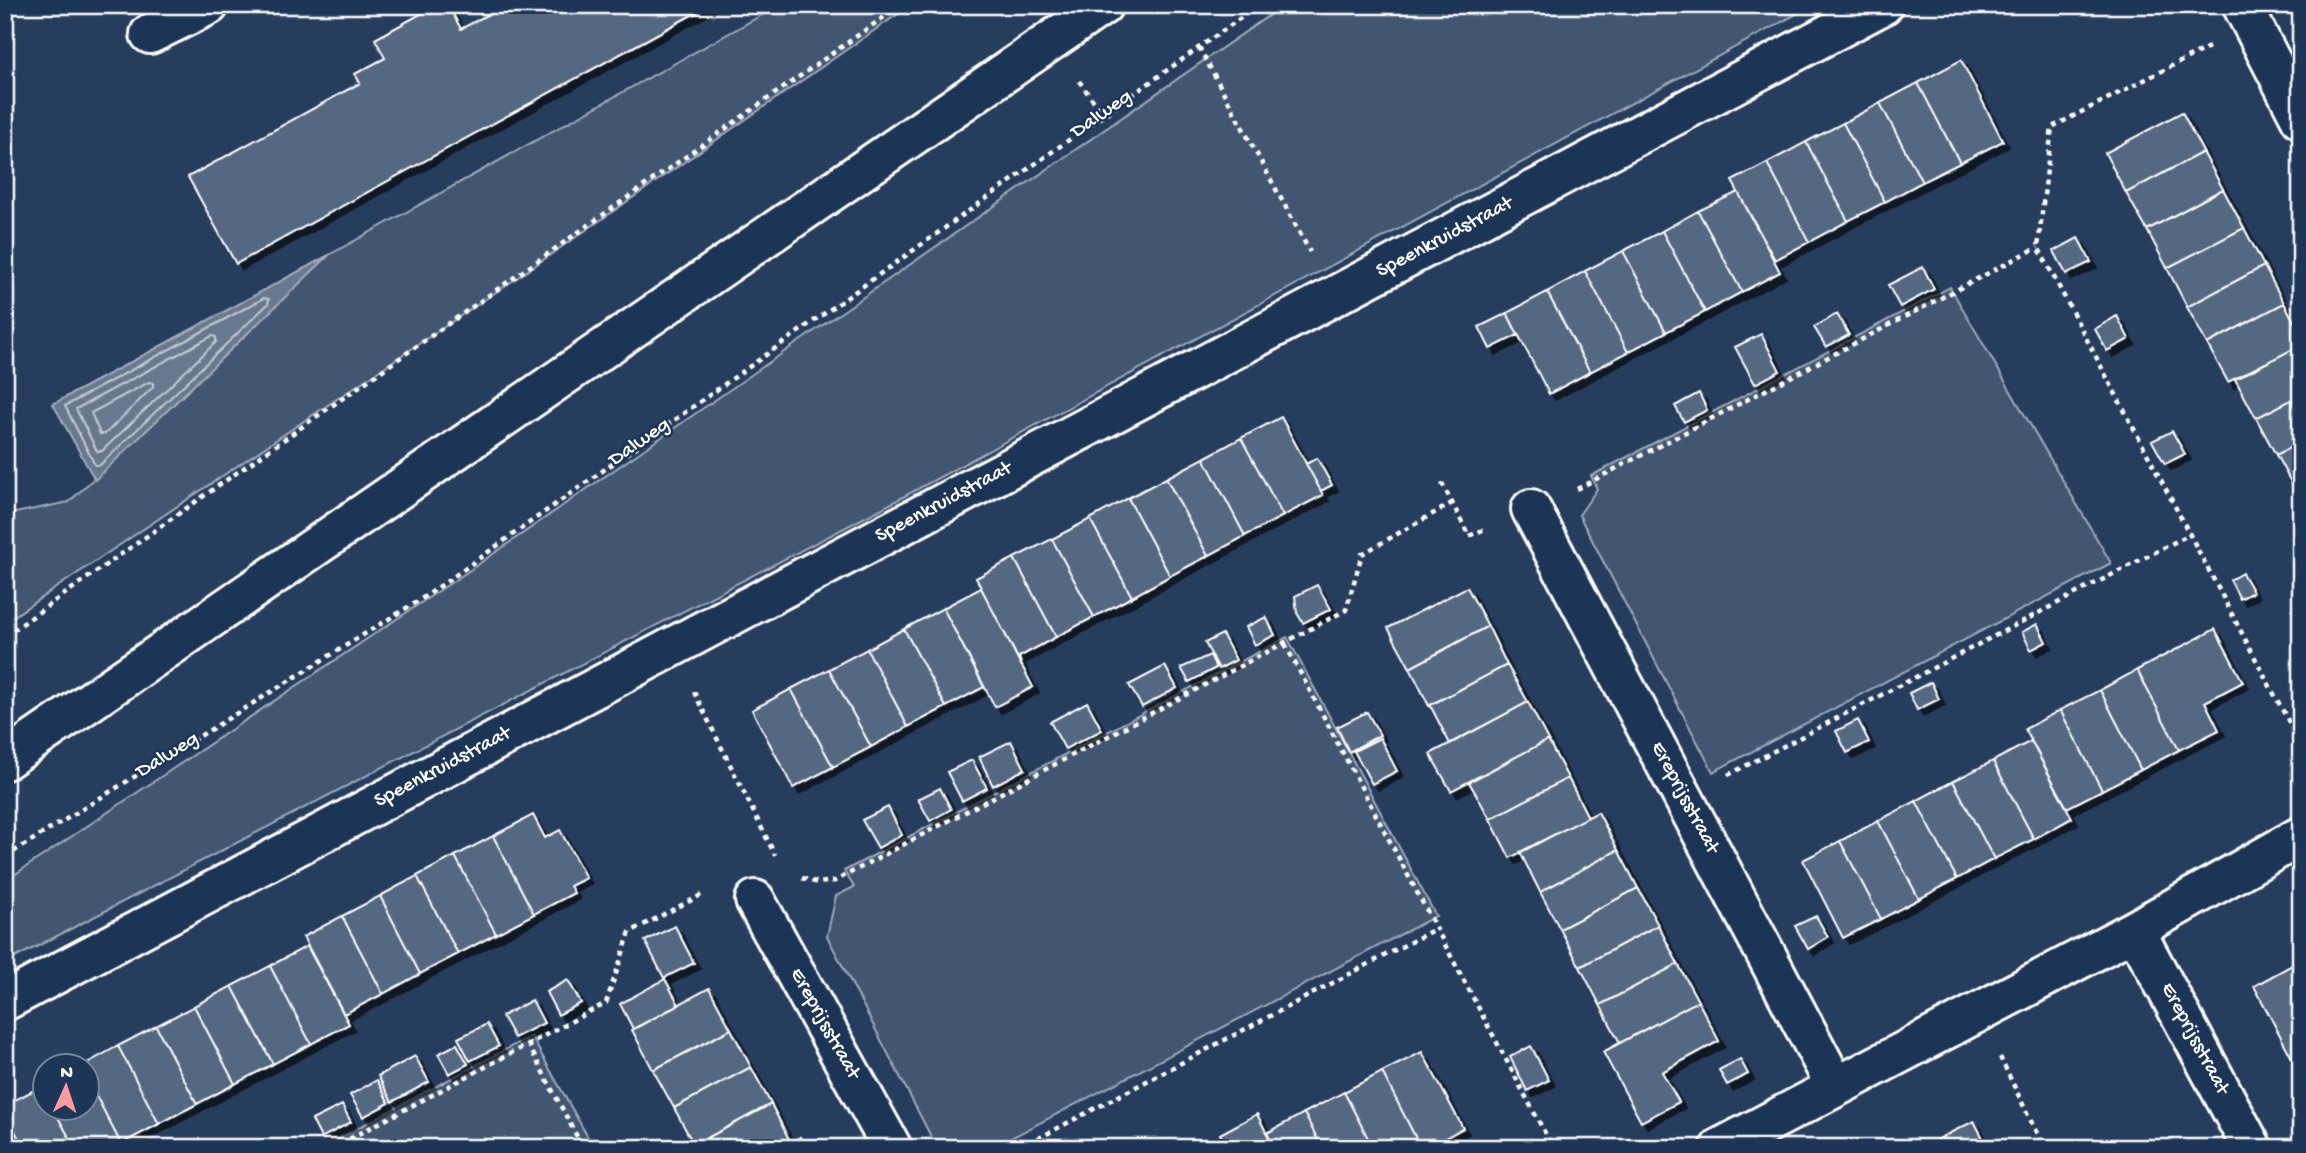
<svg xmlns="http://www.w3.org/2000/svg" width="2306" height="1153" font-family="'Gochi Hand',sans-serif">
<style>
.green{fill:#425672;stroke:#a0aab8;stroke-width:2}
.water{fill:#67788e;stroke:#a4aebb;stroke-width:2}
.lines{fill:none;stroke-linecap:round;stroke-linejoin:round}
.shore{stroke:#c2c9d2;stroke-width:2}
.building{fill:#556781;stroke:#fff;stroke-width:2;filter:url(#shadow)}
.minor-casing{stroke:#fff;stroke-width:44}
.path{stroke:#fff;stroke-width:4.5;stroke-dasharray:5 5;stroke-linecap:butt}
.minor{stroke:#1d3557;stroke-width:38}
.labels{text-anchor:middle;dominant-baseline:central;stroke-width:5;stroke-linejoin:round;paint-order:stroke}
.street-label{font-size:21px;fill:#fff;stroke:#1d3557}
</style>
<defs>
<filter id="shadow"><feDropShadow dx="6" dy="6" stdDeviation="0" flood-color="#0009"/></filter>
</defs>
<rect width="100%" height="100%" fill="#263d5e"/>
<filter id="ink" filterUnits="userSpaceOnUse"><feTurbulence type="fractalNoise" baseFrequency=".0143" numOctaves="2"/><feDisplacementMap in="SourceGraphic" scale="14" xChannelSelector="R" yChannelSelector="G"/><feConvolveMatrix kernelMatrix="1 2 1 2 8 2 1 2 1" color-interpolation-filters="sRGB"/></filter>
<g filter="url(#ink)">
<path class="green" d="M780 5H911L514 280 5 622V515L69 502 329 255Z
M1284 5H1813L877 511 5 963V881L470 570Z
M1950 287 2111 563 1713 772 1579 515 1597 489 1591 476Z
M1287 637 1436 916 992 1148H937L827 936 836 896 854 887 844 871Z
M531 1036 594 1148H320Z"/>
<path class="water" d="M329 255 95 480 53 404Z"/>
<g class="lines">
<path class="shore" d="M264 298 269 299 268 304 100 465H95L65 406Z
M212 336 216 337V342L102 451H97L76 409Z
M149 382 153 383V387L105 434H100L91 413Z"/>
</g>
<path class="building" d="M437 5H448L461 29 505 5H710L236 264 188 177 360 83 355 74 385 58 375 39Z
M1961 60 2003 141 1960 163 1918 83Z
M1918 83 1960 163 1922 182 1880 103Z
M1880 103 1922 182 1885 202 1843 123Z
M2182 112 2203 152 2126 193 2105 153Z
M1843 123 1885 202 1848 221 1806 142Z
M1806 142 1848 221 1809 242 1767 163Z
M2203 152 2223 189 2147 230 2126 193Z
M1767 163 1809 242 1775 260 1732 181Z
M2223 189 2244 228 2167 268 2147 230Z
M1738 192 1780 272 1742 292 1698 211Z
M1698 211 1742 292 1705 312 1662 231Z
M2244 228 2264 266 2187 307 2167 268Z
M1662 231 1705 312 1666 332 1623 251Z
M2078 238 2091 262 2066 274 2054 251Z
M1623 251 1666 332 1628 352 1585 271Z
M2264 266 2284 303 2207 344 2187 307Z
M1923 267 1934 289 1900 307 1888 285Z
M1585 271 1628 352 1590 372 1547 292Z
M1547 292 1590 372 1549 394 1507 313Z
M2284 303 2301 334V345L2228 382 2207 344Z
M1507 313 1518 335 1490 349 1479 327Z
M1837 314 1849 335 1826 347 1814 327Z
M2117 316 2129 339 2107 351 2095 329Z
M1761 334 1780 371 1755 384 1735 347Z
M2301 345V395L2256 418 2235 379Z
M1699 393 1707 410 1684 422 1675 406Z
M2301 395V442L2276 455 2256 418Z
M1281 417 1323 495 1283 516 1241 438Z
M2172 431 2185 454 2165 464 2152 441Z
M1241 438 1283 516 1245 536 1204 458Z
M2301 442V491L2297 493 2276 455Z
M1204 458 1245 536 1208 556 1166 478Z
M1317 458 1332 485 1321 491 1306 464Z
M1166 478 1208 556 1170 576 1128 498Z
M1128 498 1170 576 1132 597 1090 519Z
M1090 519 1132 597 1094 617 1052 539Z
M1052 539 1094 617 1056 637 1014 558Z
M1014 558 1056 637 1019 657 1022 667 976 578Z
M2242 573 2253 592 2240 599 2230 580Z
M1317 585 1331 609 1303 623 1297 613 1295 596Z
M1467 587 1488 626 1410 668 1388 628Z
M981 588 1033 687 995 707 943 608Z
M943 608 984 687 946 707 904 629Z
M1266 617 1275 635 1255 645 1246 627Z
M2037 624 2046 642 2031 650 2022 632Z
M1488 626 1507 665 1429 706 1410 668Z
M904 629 946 707 908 727 867 649Z
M2215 629 2243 682 2205 702 2219 730 2179 750 2137 670Z
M1222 634 1236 660 1219 669 1205 643Z
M867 649 908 727 871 747 829 669Z
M1210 655 1216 668 1189 682 1181 668Z
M1507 665 1528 702 1450 744 1430 705Z
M1165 666 1177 688 1142 707 1129 685Z
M829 669 871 747 833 767 791 689Z
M2137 670 2179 750 2141 770 2100 690Z
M1931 682 1939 699 1917 710 1909 693Z
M791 689 833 767 793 788 752 710Z
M2100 690 2141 770 2102 790 2060 710Z
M1087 702 1102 730 1065 749 1050 722Z
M1528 702 1548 740 1451 791 1430 754Z
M2060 710 2102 790 2067 808 2025 729Z
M1367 712 1380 735 1349 752 1337 727Z
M1858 720 1869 742 1847 753 1836 731Z
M1380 738 1397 771 1372 784 1354 751Z
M1548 740 1568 778 1490 819 1469 782Z
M1011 741 1025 769 993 786 979 757Z
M2031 741 2072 818 2034 839 1993 761Z
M972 760 987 788 962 801 947 772Z
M1993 761 2034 839 1994 859 1953 781Z
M1568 778 1588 817 1510 858 1490 819Z
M1953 781 1994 859 1957 879 1916 801Z
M940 788 951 809 930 821 918 799Z
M1916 801 1957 879 1919 899 1878 821Z
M888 807 902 835 878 848 862 820Z
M1598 812 1618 850 1540 892 1520 852Z
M533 815 545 838 560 830 586 878 570 886 574 893 534 914 493 836Z
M1878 821 1919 899 1881 919 1840 841Z
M493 836 534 914 496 934 455 856Z
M1840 841 1881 919 1843 938 1803 860Z
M1618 850 1638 888 1560 929 1540 892Z
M455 856 496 934 458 954 417 876Z
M417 876 458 954 420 974 380 896Z
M1638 888 1658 925 1580 967 1560 929Z
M380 896 420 974 383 994 342 916Z
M342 916 383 994 344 1014 303 937Z
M1816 916 1828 937 1808 949 1795 926Z
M1658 925 1678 964 1600 1005 1580 967Z
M675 926 694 963 664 978 645 941Z
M307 946 349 1024 311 1044 270 966Z
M2301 961V981L2292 965Z
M1678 964 1698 1001 1620 1043 1600 1005Z
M2292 965 2301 981V1059L2294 1062 2254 986Z
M270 966 311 1044 273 1064 232 986Z
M665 979 679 1005 633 1029 620 1004Z
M568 980 581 1003 558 1015 546 992Z
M232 986 273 1064 235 1084 194 1006Z
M709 988 731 1029 653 1070 632 1030Z
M532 1000 544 1023 514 1038 502 1016Z
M1698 1001 1719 1041 1662 1072 1679 1102 1641 1122 1603 1052Z
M194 1006 235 1084 197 1104 156 1026Z
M487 1024 499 1046 470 1061 458 1038Z
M156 1026 197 1104 159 1124 118 1046Z
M731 1029 751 1067 674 1108 653 1070Z
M457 1044 468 1064 449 1074 438 1054Z
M118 1046 159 1124 121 1144 88 1080V1066H82Z
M1531 1046 1549 1080 1527 1091 1510 1057Z
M1422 1052 1463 1128 1427 1148H1421L1382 1072Z
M415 1056 429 1082 392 1102 378 1076Z
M1740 1059 1748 1074 1727 1085 1719 1070Z
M751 1067 771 1104 694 1145 674 1108Z
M1382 1072 1421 1148H1373L1344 1092Z
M88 1080 121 1144 114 1148H75L53 1108H88Z
M377 1080 389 1103 363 1117 350 1095Z
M42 1086 46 1108H53L75 1148H24L5 1113V1105Z
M1344 1092 1373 1148H1322L1304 1113Z
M771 1104 791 1143 781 1148H695L694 1145Z
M342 1105 351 1122 321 1138 312 1120Z
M1304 1113 1322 1148H1274L1267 1133Z
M1257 1114 1274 1148H1227L1220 1134Z
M5 1115 16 1133 5 1139Z
M1974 1121 1988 1148H1922L1952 1132Z
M800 1137 806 1148H781L791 1143Z
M1061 1141 1065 1148H1047Z"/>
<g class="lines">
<g class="minor-casing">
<path id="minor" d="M2242 5 2301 119
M150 34 209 5
M1531 509 1836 1087
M5 760 1103 5
M755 900 892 1148
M2135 930 2252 1148
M5 1001 1883 5
M1720 1148 2135 930 2301 836"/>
</g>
<path class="path" d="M1199 47 1310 252
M2209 47 2052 127 2038 247 2301 745
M1079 81 1103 114
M1442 483 1469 536 1485 529
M1577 489 2038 247
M5 636 901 5
M1285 644 1553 1148
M694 692 775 855
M1728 775 2190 534
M5 857 429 594 1259 5
M802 878 818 883 835 881 1346 610 1362 554 1452 503
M528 1044 583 1148
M2000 1057 2044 1148
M332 1148 606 1003 630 932 705 893
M1020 1148 1437 928"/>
<use href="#minor" class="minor"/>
</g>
</g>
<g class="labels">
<g class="street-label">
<text transform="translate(1102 115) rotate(-35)">Dalweg</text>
<text transform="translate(1445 238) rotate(-28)">Speenkruidstraat</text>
<text transform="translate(640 443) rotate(-35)">Dalweg</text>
<text transform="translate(944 503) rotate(-28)">Speenkruidstraat</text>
<text transform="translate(168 756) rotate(-32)">Dalweg</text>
<text transform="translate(443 768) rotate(-28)">Speenkruidstraat</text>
<text transform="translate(1684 798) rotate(62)">Ereprijsstraat</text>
<text transform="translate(824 1024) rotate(61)">Ereprijsstraat</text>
<text transform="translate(2194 1039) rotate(62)">Ereprijsstraat</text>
</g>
</g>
<rect width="2306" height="1153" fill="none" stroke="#1d3557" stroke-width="28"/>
<rect x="14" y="14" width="2278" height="1125" fill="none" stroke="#fff" stroke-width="2.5" filter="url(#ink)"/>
<g transform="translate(66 1087) rotate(3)"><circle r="33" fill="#1d3557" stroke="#77869a" stroke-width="2"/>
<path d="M0-5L12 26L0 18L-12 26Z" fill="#ff9aa2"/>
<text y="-10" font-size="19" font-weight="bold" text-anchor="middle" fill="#ffffff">N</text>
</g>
</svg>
